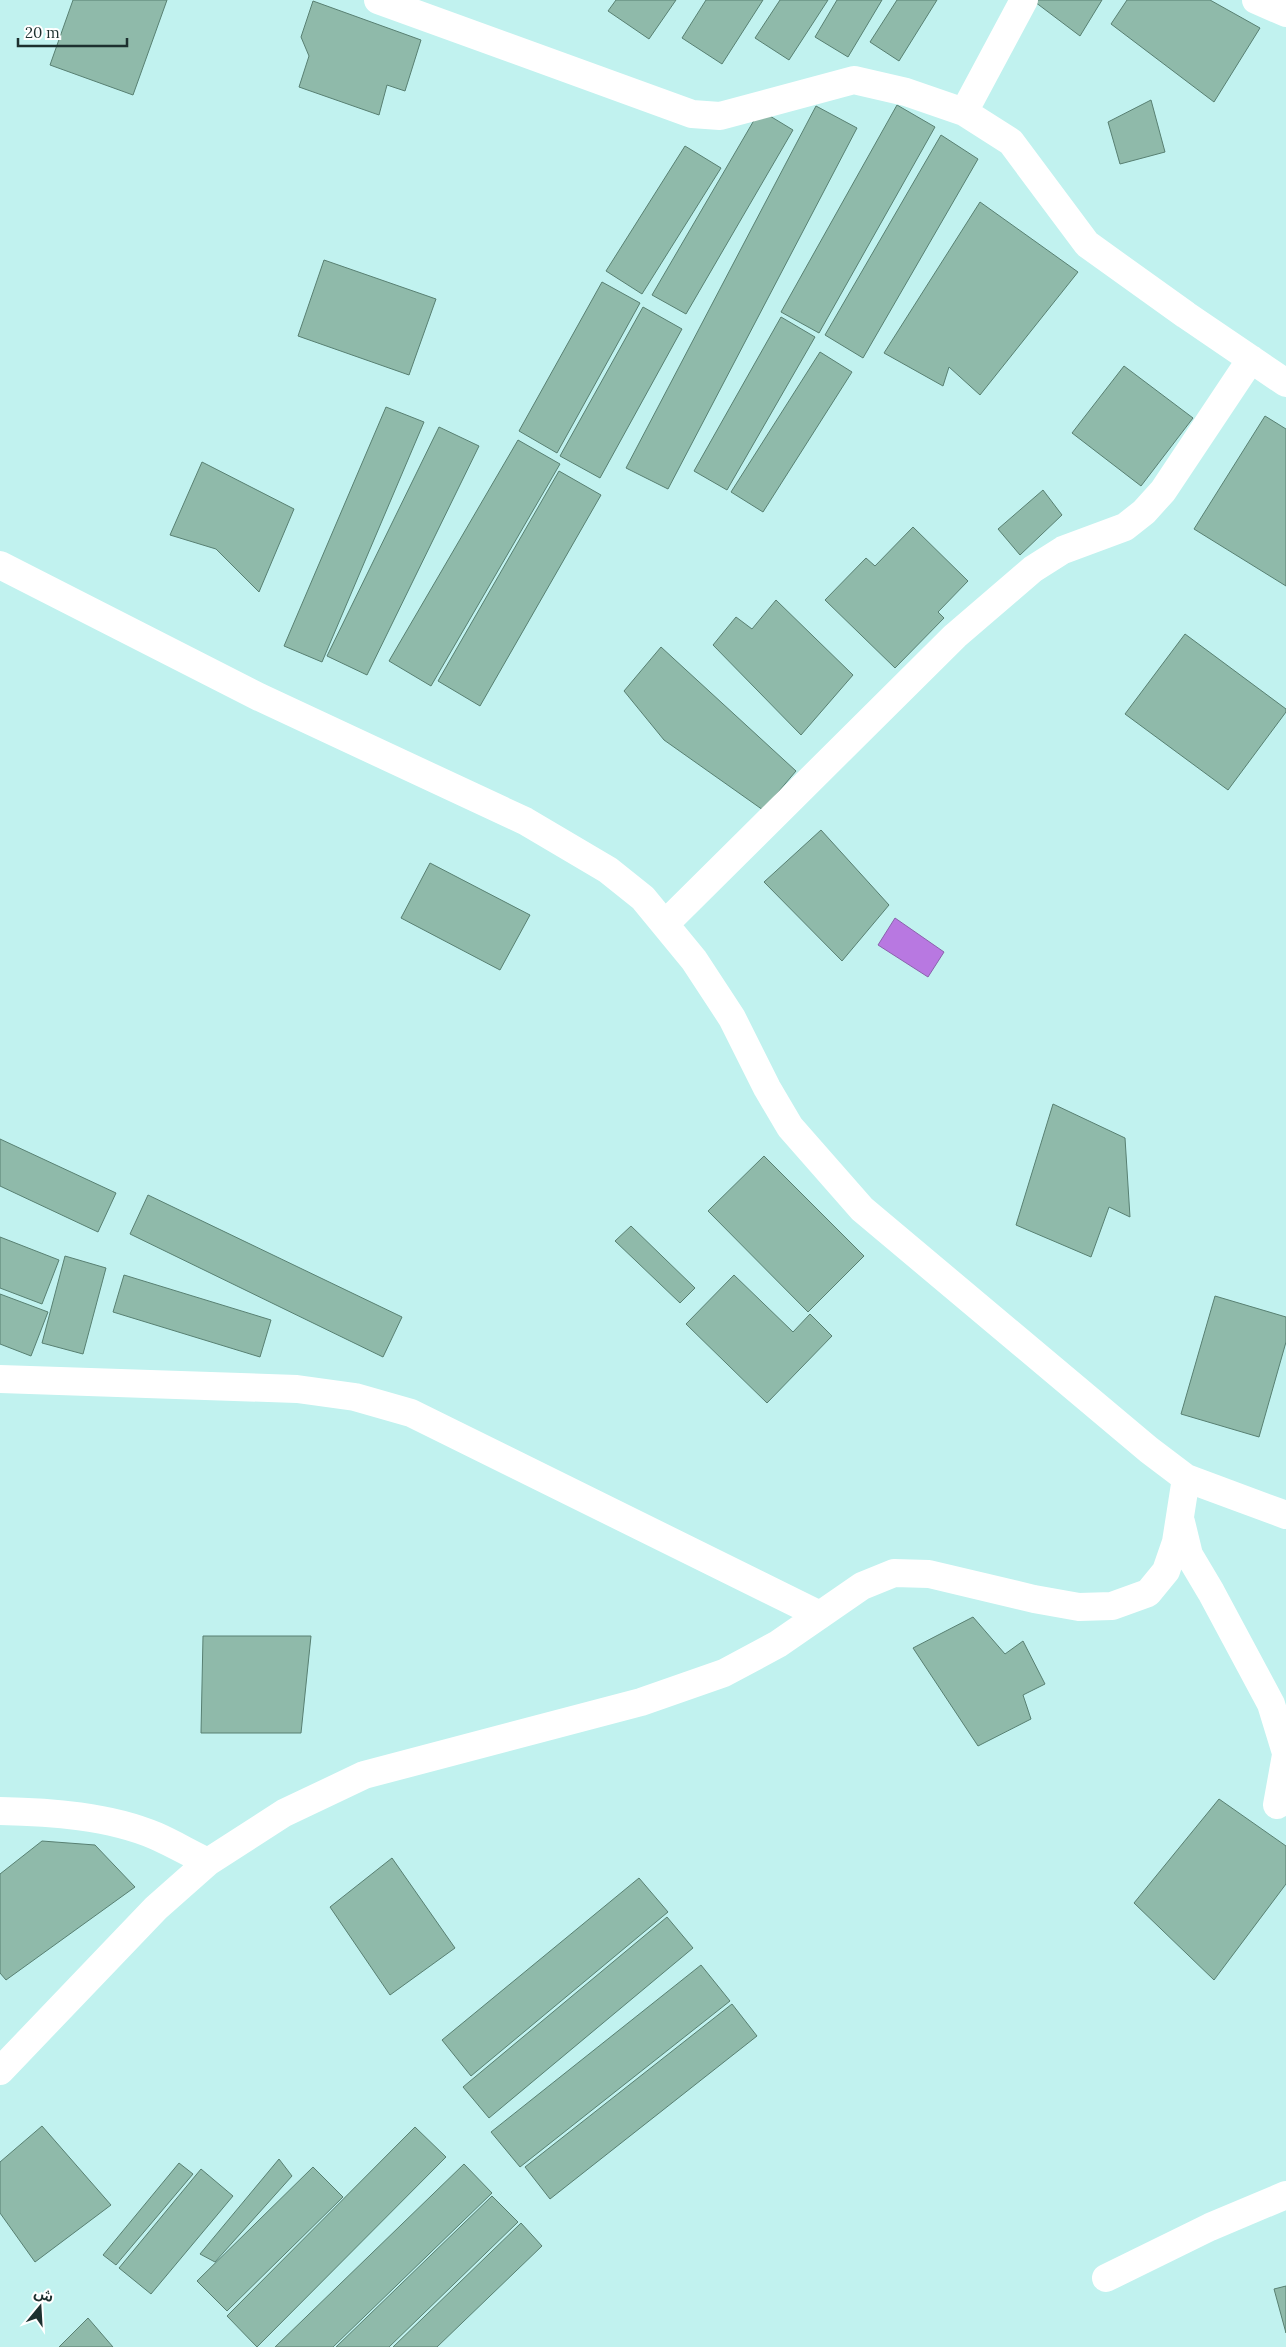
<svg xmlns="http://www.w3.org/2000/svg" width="1286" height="2347" font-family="Lora,'Noto Sans Arabic',serif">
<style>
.water{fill:#b878e1;stroke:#8a62ac}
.building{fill:#8fbaaa;stroke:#588072}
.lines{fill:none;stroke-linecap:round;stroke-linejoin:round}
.minor{stroke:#fff;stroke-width:28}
</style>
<rect width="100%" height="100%" fill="#c1f2ef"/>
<path class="water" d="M895 918 944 952 928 977 878 945Z"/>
<path class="building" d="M73 0H167L133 95 50 65Z
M616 0H676L649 39 608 11Z
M706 0H763L722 64 682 38Z
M780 0H828L789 60 755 38Z
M837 0H882L848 57 815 37Z
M897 0H937L899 61 870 42Z
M1036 0H1102L1080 36 1035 2Z
M1127 0H1210L1260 28 1214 102 1111 24Z
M313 1 421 40 405 91 387 85 379 115 299 87 309 56 301 37Z
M1151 100 1165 152 1120 164 1108 122Z
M897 105 935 127 819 333 781 312Z
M816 106 857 128 668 489 626 468Z
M760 110 793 130 686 314 652 295Z
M941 135 978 159 863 358 825 335Z
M685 146 721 168 642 294 606 271Z
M980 202 1078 272 980 395 949 367 943 386 884 353Z
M324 260 436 299 409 375 298 336Z
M602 282 640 303 557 453 519 431Z
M643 307 682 329 600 478 560 456Z
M781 317 815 337 727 490 694 471Z
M820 352 852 372 763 512 731 492Z
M1124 366 1193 418 1141 486 1072 433Z
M386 407 424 422 322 662 284 646Z
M1265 416 1286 429V586L1194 529Z
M439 427 479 446 367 675 327 656Z
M518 440 560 464 431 686 389 661Z
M202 462 294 509 259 592 216 549 170 535Z
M559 471 601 495 480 706 438 681Z
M1043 490 1062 515 1020 555 998 529Z
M913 527 968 581 938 612 944 618 895 668 825 600 866 558 875 566Z
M776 600 853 675 801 735 713 645 736 617 752 629Z
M1185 634 1286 709V712L1228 790 1125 714Z
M661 647 796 771 763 810 664 740 624 691Z
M821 830 889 905 842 961 764 882Z
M430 863 530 915 500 970 401 918Z
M1053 1104 1125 1138 1130 1217 1109 1207 1091 1257 1016 1225Z
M0 1139 116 1193 98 1232 0 1186Z
M764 1156 864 1256 808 1312 708 1211Z
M148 1195 402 1317 383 1357 130 1234Z
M631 1226 695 1288 680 1303 615 1241Z
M0 1237 59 1260 42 1304 0 1288Z
M65 1256 106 1268 83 1354 42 1343Z
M124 1275 271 1320 260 1357 113 1312Z
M734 1275 793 1332 810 1314 832 1336 767 1403 686 1324Z
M0 1294 48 1312 31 1356 0 1344Z
M1215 1296 1286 1317V1342L1259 1437 1181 1414Z
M973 1617 1005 1654 1023 1641 1045 1684 1023 1695 1031 1719 978 1746 913 1648Z
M203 1636H311L301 1733H201Z
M1219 1799 1286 1846V1884L1214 1980 1134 1903Z
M42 1841 95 1845 135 1887 6 1980 0 1973V1874Z
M392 1858 455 1948 390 1995 330 1907Z
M639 1878 668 1912 471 2076 442 2040Z
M667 1917 693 1948 489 2118 463 2087Z
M701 1965 730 2001 520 2167 491 2132Z
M732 2004 757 2036 550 2199 525 2167Z
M42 2126 111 2205 35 2262 0 2213V2162Z
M415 2127 446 2157 257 2347 227 2316Z
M279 2159 292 2176 215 2262 200 2254Z
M179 2163 193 2174 116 2265 103 2255Z
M464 2164 492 2193 333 2347H275Z
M313 2167 343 2197 227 2311 197 2281Z
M201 2169 233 2196 151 2294 119 2268Z
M492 2196 518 2222 389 2347H336Z
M521 2223 542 2246 437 2347H393Z
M1286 2286V2333L1274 2289Z
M88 2318 113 2347H59Z"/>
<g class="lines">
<path class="minor" d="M378 0 692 114 720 116 854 80 906 92 964 112 1011 142 1087 244 1186 315 1286 383
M1256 0 1286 13
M964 112 1024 0
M0 565 259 697 525 821 608 870 643 898 694 960 732 1018 767 1088 790 1127 862 1209 1149 1450 1186 1478 1286 1515
M665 924 955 636 1033 569 1063 550 1125 527 1144 512 1163 491 1251 359
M0 1379 297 1389 355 1397 411 1413 820 1615
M1181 1522 1189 1555 1211 1592 1271 1704 1286 1753
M1277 1805 1286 1755
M0 1811C51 1812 109 1816 156 1836 174 1844 191 1854 208 1862
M0 2071 156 1908 208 1862 284 1813 364 1775 641 1702 724 1673 778 1644 862 1586 894 1573 929 1574 1034 1599 1079 1607 1112 1606 1148 1593 1166 1571 1176 1542 1186 1478
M1106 2278 1210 2227 1286 2195"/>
</g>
<g transform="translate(40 2307) rotate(18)" stroke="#ffffff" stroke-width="4" paint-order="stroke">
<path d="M0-4L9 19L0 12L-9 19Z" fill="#1d302f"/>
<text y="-8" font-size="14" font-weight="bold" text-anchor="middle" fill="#1d302f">ش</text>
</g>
<path d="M18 38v8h109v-8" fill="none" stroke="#1d302f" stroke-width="2.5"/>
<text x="25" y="38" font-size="15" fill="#1d302f" stroke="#ffffff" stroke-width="4" paint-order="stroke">20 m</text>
</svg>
